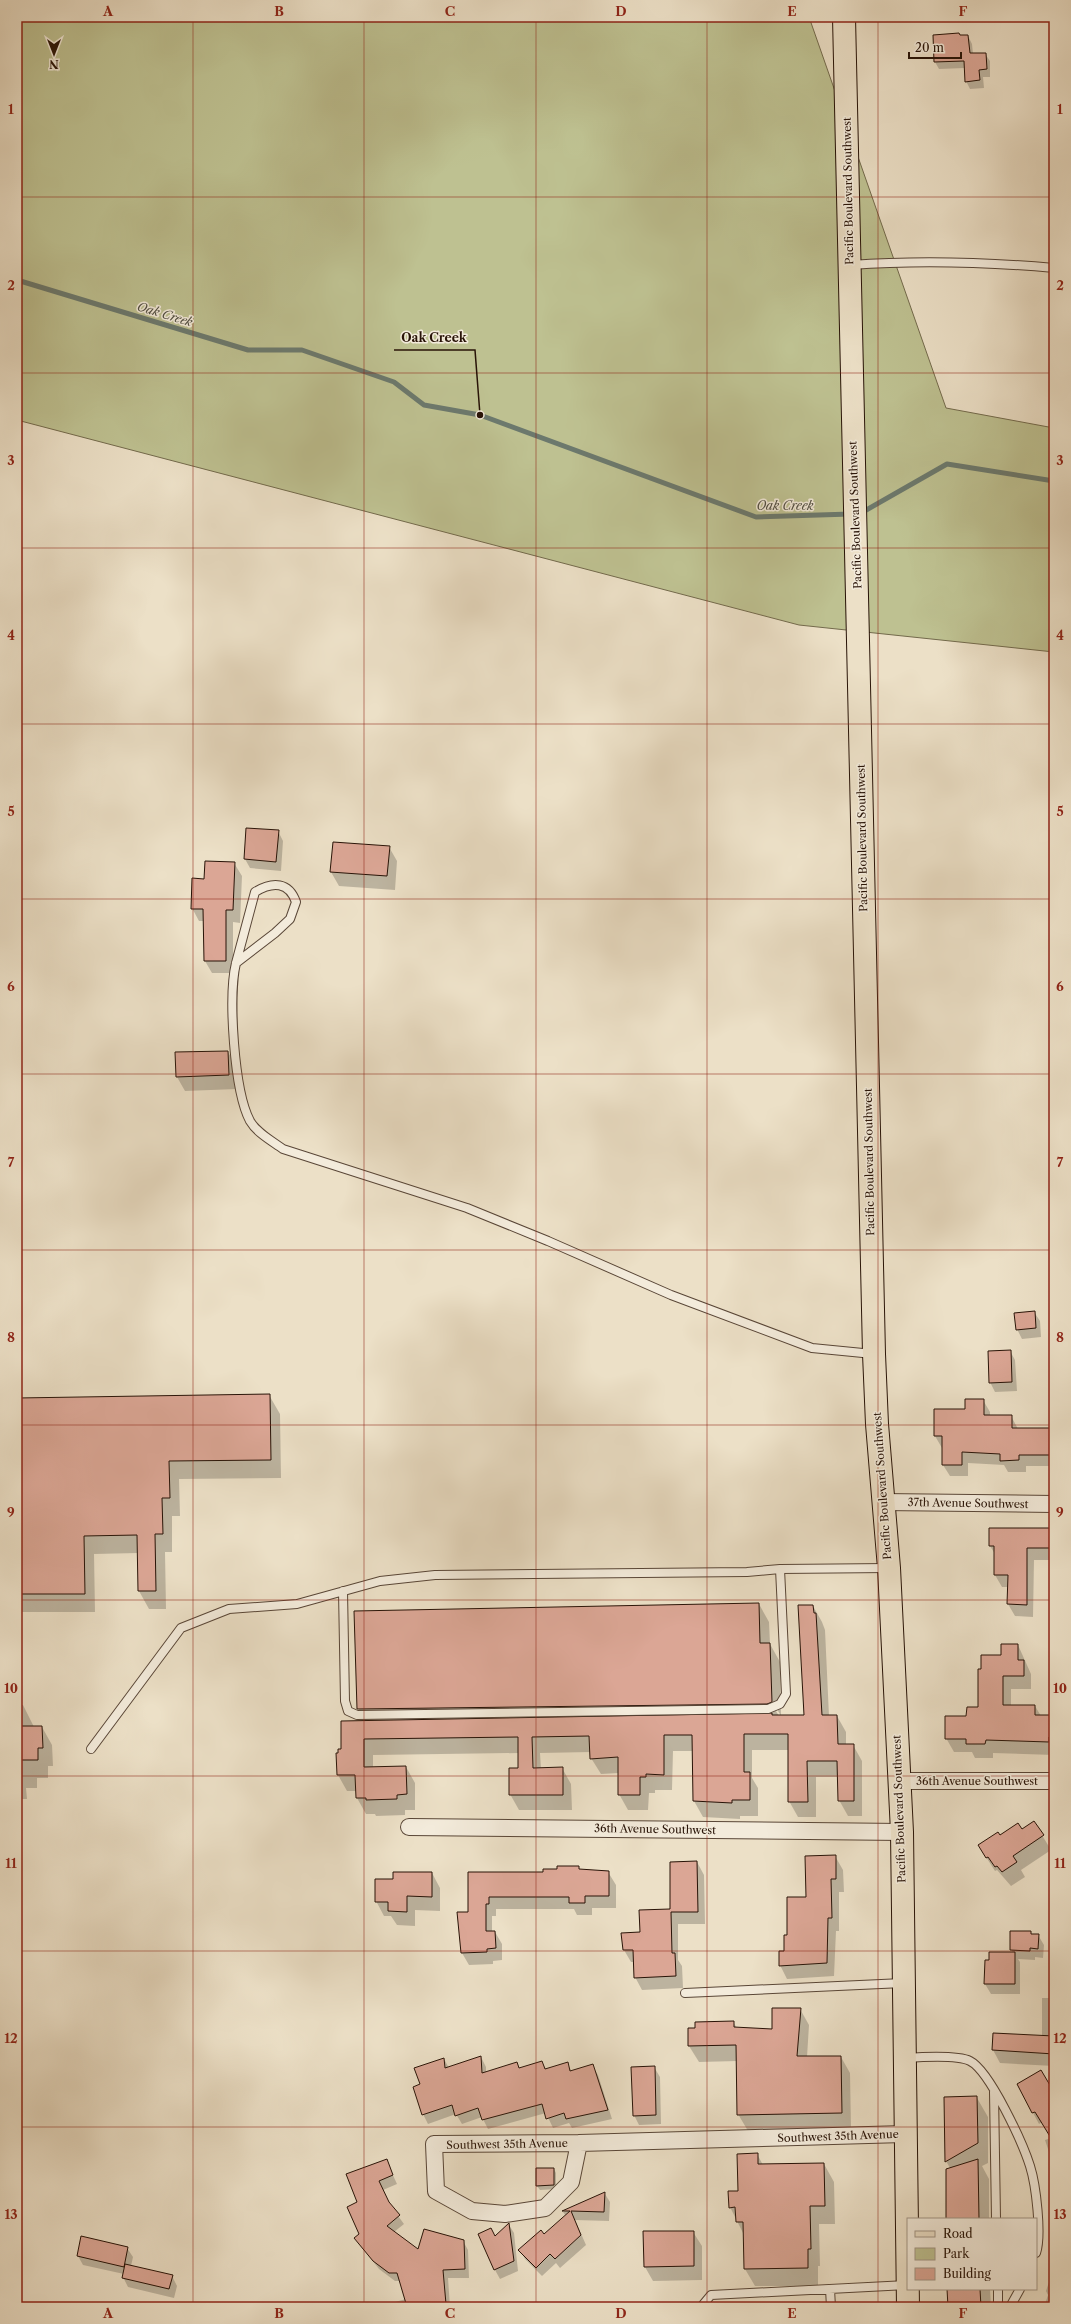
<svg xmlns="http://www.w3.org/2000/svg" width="1071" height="2324" font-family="'Libre Caslon Text',serif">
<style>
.green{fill:#bec191;stroke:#736a4c}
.shadow{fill:#0003}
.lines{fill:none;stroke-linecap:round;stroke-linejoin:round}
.stream{stroke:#6c796d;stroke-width:5}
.building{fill:#dba695;stroke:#281307}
.lane-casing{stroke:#594637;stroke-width:10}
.street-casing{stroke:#594637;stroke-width:18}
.primary-casing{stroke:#281307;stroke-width:24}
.lane{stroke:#f3ebdb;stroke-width:8}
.street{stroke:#f3ebdb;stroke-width:16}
.primary{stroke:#ece0c7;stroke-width:22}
.grid{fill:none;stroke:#8f2418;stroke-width:1;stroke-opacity:0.55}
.labels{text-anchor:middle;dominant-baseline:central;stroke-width:3;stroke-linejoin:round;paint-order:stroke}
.street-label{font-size:11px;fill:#281307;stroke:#f3ebdb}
.water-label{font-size:12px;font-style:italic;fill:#504e42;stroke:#f3ebdb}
.leader{fill:none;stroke:#281307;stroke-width:1.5}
.callout-dot{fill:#281307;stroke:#f3ebdb;stroke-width:1.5}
.callout-label{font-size:12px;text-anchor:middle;font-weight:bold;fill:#281307;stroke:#f3ebdb;stroke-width:3;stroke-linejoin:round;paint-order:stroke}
.neatline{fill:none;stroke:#8f2418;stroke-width:1.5}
.grid-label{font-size:13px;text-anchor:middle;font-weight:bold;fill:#8f2418}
</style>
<rect width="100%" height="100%" fill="#ece0c7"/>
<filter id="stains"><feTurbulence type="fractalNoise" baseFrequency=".005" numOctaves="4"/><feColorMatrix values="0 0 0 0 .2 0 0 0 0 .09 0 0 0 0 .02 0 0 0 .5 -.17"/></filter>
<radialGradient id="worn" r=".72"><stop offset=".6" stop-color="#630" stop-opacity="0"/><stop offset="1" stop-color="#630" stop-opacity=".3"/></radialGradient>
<path class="green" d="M17 17H809L946 408 1054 428V652L799 625 17 420Z"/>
<path class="shadow" d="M968 36 972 44 973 54H985L990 61V77H983L984 88 970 89 966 81 965 68 939 69 935 62Z
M278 831 283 841 281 871 250 868 245 859Z
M389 847 397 861 395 890 339 886 331 872Z
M234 863 242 876 240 923 233 922V973H212L205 961V921H199L192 908 205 880Z
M228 1052 236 1066 237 1089 185 1091 177 1077Z
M1034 1312 1040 1321 1041 1337 1022 1339 1017 1329Z
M1010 1351 1015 1360 1017 1391 995 1392 990 1382Z
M269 1395 280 1414 281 1478 179 1479 180 1516H172V1552H165L166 1609H149L139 1591 138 1553 94 1554 95 1612H17V1399Z
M983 1400 990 1412V1416H1011L1018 1429H1054V1470L1052 1466H1026V1472H1008L1004 1465 968 1463V1476H950L943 1465 942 1448 935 1436 966 1410Z
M1050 1526H1054V1560H1034L1033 1617 1015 1616 1008 1604 1009 1587H1002L995 1575V1554L990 1546 1050 1529Z
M759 1604 769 1622 770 1644 780 1662 781 1716 770 1697 768 1698 779 1716H805L813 1606 822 1622 825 1630 829 1716H837L846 1732V1745H853L862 1761V1816H848L839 1800V1777H816V1817H798L789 1801V1750H752V1778L758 1788V1816H740V1819L703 1817 694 1801 693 1751H673L672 1790H655V1793H649L648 1810H628L619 1794V1773L601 1774 591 1758V1752L540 1753 541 1769 562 1768 571 1784 572 1810H519L510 1794 519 1769V1753L373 1755V1768L406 1767 415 1783V1810H405V1815L376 1816 375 1814H366L357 1798V1791H347L338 1775 337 1754 366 1722 359 1709 355 1612Z
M1018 1645 1031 1674V1689H1011V1706H1035L1041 1716 1054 1717V1755L993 1753V1758H975L972 1752H954L946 1738 979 1708 1002 1656Z
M17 1703 18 1705H23L34 1727H42L52 1745 53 1766H48V1778H37V1788H26L27 1799H17Z
M1034 1822 1051 1850 1021 1870 1025 1877 1011 1886 997 1870 995 1871 979 1846 1021 1830Z
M835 1856 843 1870 844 1892H839V1931H836L834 1976 787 1979 780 1965 785 1952 788 1936 807 1898Z
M697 1862 704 1875 705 1924H678V1960L682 1966 683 1988 642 1990 635 1977V1962H631L624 1950 641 1932 671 1910Z
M578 1867 580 1870 608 1872 616 1885V1908H592V1915H577L574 1909H496V1916H492V1932H495L502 1944V1960L493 1961V1964L469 1965 462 1953 469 1913V1873H544Z
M432 1873 440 1888V1911L415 1910V1926L397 1925 391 1916H384L376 1901 394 1880Z
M1030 1932 1032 1935H1038L1044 1945 1043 1958 1035 1957V1960L1018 1959 1020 1962V1994H991L985 1984 986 1961 1013 1953 1011 1949Z
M1051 1996H1054V2066L1000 2063 993 2050 1042 2037V1998H1051Z
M800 2009 809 2025 807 2057H841L850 2073 851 2129 748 2131 738 2114V2061L699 2062 689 2046 697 2029 733 2022 737 2028 773 2030Z
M481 2057 486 2067V2073L517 2063 520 2069 542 2062 546 2069 567 2063 572 2072 592 2065 598 2075 612 2119 572 2128 569 2123 553 2128 546 2113 488 2129 482 2117 462 2124 456 2114 428 2124 423 2114 421 2085 444 2059 449 2068Z
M654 2067 660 2077 661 2124 639 2125 634 2115Z
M1018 2085 1054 2094V2167L1045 2140 1051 2138 1042 2122 1039 2124Z
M945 2098H977L988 2117V2163L982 2166 989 2179V2219H947L950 2168 946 2161Z
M757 2154 763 2165 824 2164 834 2182 835 2224H819L820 2266H818V2286H755L745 2269 744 2235 730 2207Z
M386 2160 397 2184 383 2190 390 2205 404 2224 394 2232 419 2250 463 2241 468 2250 469 2278H448L450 2307H396L395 2302 406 2299 401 2281H395L379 2269 356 2239 360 2234 358 2203Z
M554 2169 556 2173V2189L540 2190 537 2186Z
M605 2194 610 2202 609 2221 575 2220 586 2245 560 2268 556 2263 542 2276 525 2259 520 2250 544 2235 566 2216 563 2212Z
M1052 2205H1054V2233L1052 2229Z
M509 2225 514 2233 518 2271 500 2279 495 2270 496 2237Z
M693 2232 702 2246V2280L653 2281 645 2267Z
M127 2248 133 2257 131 2266 172 2276 177 2286 174 2298 128 2287 123 2277 124 2274 83 2265 78 2256Z
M1053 2270 1054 2307H1044L1048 2295 1046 2291Z
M948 2289H990L991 2307H949Z
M625 2304 626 2307H538Z
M777 2304H792L794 2307H777Z"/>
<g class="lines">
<path class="stream" d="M17 280 248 350H302L394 382 424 405 480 415 756 517 851 514
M861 513 947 464 1054 481"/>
</g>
<path class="building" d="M959 33 960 35H968L970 53H986L987 69 979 70 980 80 965 82 964 61 934 62 933 35Z
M246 828 279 830 276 862 244 859Z
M333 842 390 846 387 876 330 872Z
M205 861 235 862 233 910H226V961H204L203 909H191L192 878 204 879Z
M228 1051 229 1075 176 1077 175 1052Z
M1035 1311 1036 1328 1016 1330 1014 1313Z
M1011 1350 1012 1382 989 1383 988 1351Z
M270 1394 271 1460 169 1461 170 1498H162L163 1534H155L156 1591H138L137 1535 84 1536 85 1594H17V1398Z
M965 1399H984V1415H1012V1428H1054V1455H1019V1460L1000 1461V1454L962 1452V1465H942V1436H934V1409H965Z
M989 1528H1054V1548H1027V1605L1007 1604 1008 1575H994V1546H989Z
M759 1603 760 1643H770L772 1702 767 1704 357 1709 354 1611Z
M798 1605H813L814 1613H816L822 1715H837L838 1744H854V1801H838L837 1761H807L808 1802H788V1734H744V1772H750V1800H732V1803L693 1801 692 1735H664V1775L646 1774V1777H640V1795H618V1757L590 1759 589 1736 532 1737 533 1768 563 1767V1795H509V1768H518V1737L364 1739V1767L406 1766 407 1794 397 1795V1799L366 1800V1798H356L355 1775H337L336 1753H338V1749H341V1721L772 1713V1715H804Z
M1001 1644H1018V1660H1024V1676H1003V1705H1035V1715H1054V1737H1049V1742L986 1740 985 1744H966V1739H945V1716H966L967 1707H978V1669H981V1655H1001Z
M17 1726H42L43 1748H38V1760H17Z
M1034 1821 1044 1835 1013 1856 1017 1862 1002 1872 997 1866 995 1867 988 1857 986 1858 978 1845 998 1832 1000 1835 1018 1823 1022 1829Z
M836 1855V1879H831L832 1918H828L827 1963 779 1966V1951H784V1935H787V1897H806L805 1856Z
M697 1861 698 1912H671L672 1953H675L676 1976 634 1978 633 1950H623L621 1933 640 1932 639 1910 670 1909V1862Z
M557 1866H579V1869L609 1871V1896H585V1903H569V1897H489V1904H486V1931H495L496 1948 487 1949V1952L461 1953 457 1912H468V1872H543V1869H557Z
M393 1872H432V1897L407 1896V1912L388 1911V1902H375V1879H393Z
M1010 1931H1031V1934H1039L1038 1949 1030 1948V1951L1010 1950Z
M989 1952H1015V1984H984L985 1960H989Z
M772 2008H801L797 2056H841L842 2113 737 2115 736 2045 688 2046V2028H695V2022L734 2021V2027L772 2029Z
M993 2033 1054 2036V2054L992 2050Z
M481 2056 482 2073 517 2062 519 2068 542 2061 545 2069 568 2062 570 2071 593 2064 608 2110 566 2119 564 2113 546 2119 542 2104 482 2120 478 2108 455 2116 452 2105 422 2115 413 2087 420 2084 414 2068 444 2058 445 2068Z
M655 2066 656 2115 633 2116 631 2067Z
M1041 2070 1054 2092V2143L1035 2112 1032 2113 1017 2084Z
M977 2096 978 2143 945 2162 944 2097Z
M758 2153V2164L824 2163 825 2206H810L811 2249H808V2268L744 2269 743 2222H736L735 2207 729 2208 728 2191H738L737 2154Z
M387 2159 393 2175 379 2181 389 2202 400 2215 387 2226 418 2249 424 2229 464 2240 465 2269 443 2270 446 2304 407 2307 397 2273H389L373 2261 354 2238 359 2234 347 2207 357 2202 346 2174Z
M978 2159 979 2219H946V2169Z
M536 2168H554V2185L536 2186Z
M605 2192 604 2212 571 2211 581 2235 555 2259 550 2254 536 2268 518 2250 541 2230 544 2234 570 2211H562Z
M509 2223 514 2261 494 2270 478 2234 491 2228 495 2236Z
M643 2231H694V2266L644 2267Z
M81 2236 128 2247 124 2267 77 2256Z
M125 2264 173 2275 169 2289 122 2278Z
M947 2289H980L981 2307H948Z"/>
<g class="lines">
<g class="lane-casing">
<path id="lane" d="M851 265C919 260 986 262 1054 268
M236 963 275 933 290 919 296 902C289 882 273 881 255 892L236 963C228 996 234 1091 250 1121 257 1133 272 1141 283 1149L467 1208 548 1241 671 1295 812 1348 873 1354
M343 1591 345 1701 348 1711 357 1715 768 1709 780 1704 786 1694 780 1569
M91 1749 181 1628 229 1609 297 1604 380 1581 435 1575 747 1572 780 1569 888 1568
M685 1993 903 1983
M906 2058C921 2057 958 2055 970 2061 990 2071 1023 2144 1030 2166 1036 2185 1042 2235 1036 2253
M994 2092 996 2219
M830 2289 831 2307
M998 2289V2307
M701 2307 711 2295 907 2285
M1010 2307 1020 2289"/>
</g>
<g class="street-casing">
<path id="street" d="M882 1502 1054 1504
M899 1781H1054
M409 1827 902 1832
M579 2143 571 2182 545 2208 505 2214 472 2211 436 2191 434 2144Z
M579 2143 904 2134"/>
</g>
<g class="primary-casing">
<path id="primary" d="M844 17 874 1354 877 1424 889 1568 902 1832 908 2307"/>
</g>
<use href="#lane" class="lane"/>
<use href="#street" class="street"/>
<use href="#primary" class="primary"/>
</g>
<path class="grid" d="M193 17V2307M364 17V2307M536 17V2307M707 17V2307M878 17V2307M17 197H1054M17 373H1054M17 548H1054M17 724H1054M17 899H1054M17 1074H1054M17 1250H1054M17 1425H1054M17 1600H1054M17 1776H1054M17 1951H1054M17 2127H1054"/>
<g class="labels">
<g class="street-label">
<text transform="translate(848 191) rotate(-91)">Pacific Boulevard Southwest</text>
<text transform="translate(855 515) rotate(-92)">Pacific Boulevard Southwest</text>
<text transform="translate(862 838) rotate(-91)">Pacific Boulevard Southwest</text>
<text transform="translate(869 1162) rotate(-91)">Pacific Boulevard Southwest</text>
<text transform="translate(882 1486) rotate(-94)">Pacific Boulevard Southwest</text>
<text transform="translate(968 1503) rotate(1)">37th Avenue Southwest</text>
<text x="977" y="1781">36th Avenue Southwest</text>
<text transform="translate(899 1809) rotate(-92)">Pacific Boulevard Southwest</text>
<text transform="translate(655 1829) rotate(1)">36th Avenue Southwest</text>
<text transform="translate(838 2136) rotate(-2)">Southwest 35th Avenue</text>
<text transform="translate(507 2144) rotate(-1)">Southwest 35th Avenue</text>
</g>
<g class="water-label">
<text transform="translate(165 314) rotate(17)">Oak Creek</text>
<text x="785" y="505">Oak Creek</text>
</g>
</g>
<path class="leader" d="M480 415L475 350H394"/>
<circle class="callout-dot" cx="480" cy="415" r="4"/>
<g class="callout-label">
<text x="434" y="342">Oak Creek</text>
</g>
<rect width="1071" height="2324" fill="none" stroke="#ece0c7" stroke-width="44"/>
<rect x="907" y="2218" width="130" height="72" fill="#f3ebdb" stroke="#a29586"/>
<rect x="915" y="2231" width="20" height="6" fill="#ece0c7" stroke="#a29586"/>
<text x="943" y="2238" font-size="12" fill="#281307">Road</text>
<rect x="915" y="2248" width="20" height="12" fill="#bec191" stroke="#a29586"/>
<text x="943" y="2258" font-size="12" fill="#281307">Park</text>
<rect x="915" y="2268" width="20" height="12" fill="#dba695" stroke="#a29586"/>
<text x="943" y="2278" font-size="12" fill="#281307">Building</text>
<g transform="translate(54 54) rotate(180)" stroke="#f3ebdb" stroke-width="3" paint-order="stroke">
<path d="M0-3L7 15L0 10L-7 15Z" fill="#281307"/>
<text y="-6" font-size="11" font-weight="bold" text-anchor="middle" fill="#281307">N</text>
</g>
<path d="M909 52v6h52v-6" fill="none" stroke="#281307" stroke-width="2"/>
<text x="915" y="52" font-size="12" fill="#281307" stroke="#f3ebdb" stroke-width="3" paint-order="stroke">20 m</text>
<rect x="22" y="22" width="1027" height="2280" class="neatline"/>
<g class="grid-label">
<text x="108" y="16">A</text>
<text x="279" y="16">B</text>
<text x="450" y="16">C</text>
<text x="621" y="16">D</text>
<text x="792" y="16">E</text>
<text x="963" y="16">F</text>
<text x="11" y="114">1</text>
<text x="1060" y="114">1</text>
<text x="11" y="290">2</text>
<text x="1060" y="290">2</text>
<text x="11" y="465">3</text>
<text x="1060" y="465">3</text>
<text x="11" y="640">4</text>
<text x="1060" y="640">4</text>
<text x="11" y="816">5</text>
<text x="1060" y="816">5</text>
<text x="11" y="991">6</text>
<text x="1060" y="991">6</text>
<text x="11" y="1167">7</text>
<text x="1060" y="1167">7</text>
<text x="11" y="1342">8</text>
<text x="1060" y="1342">8</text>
<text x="11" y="1517">9</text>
<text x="1060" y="1517">9</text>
<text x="11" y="1693">10</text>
<text x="1060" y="1693">10</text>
<text x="11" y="1868">11</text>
<text x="1060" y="1868">11</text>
<text x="11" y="2043">12</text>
<text x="1060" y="2043">12</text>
<text x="11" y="2219">13</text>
<text x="1060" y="2219">13</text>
<text x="108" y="2318">A</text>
<text x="279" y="2318">B</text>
<text x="450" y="2318">C</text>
<text x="621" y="2318">D</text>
<text x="792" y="2318">E</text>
<text x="963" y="2318">F</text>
</g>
<rect width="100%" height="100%" filter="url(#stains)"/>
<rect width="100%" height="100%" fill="url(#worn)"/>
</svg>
